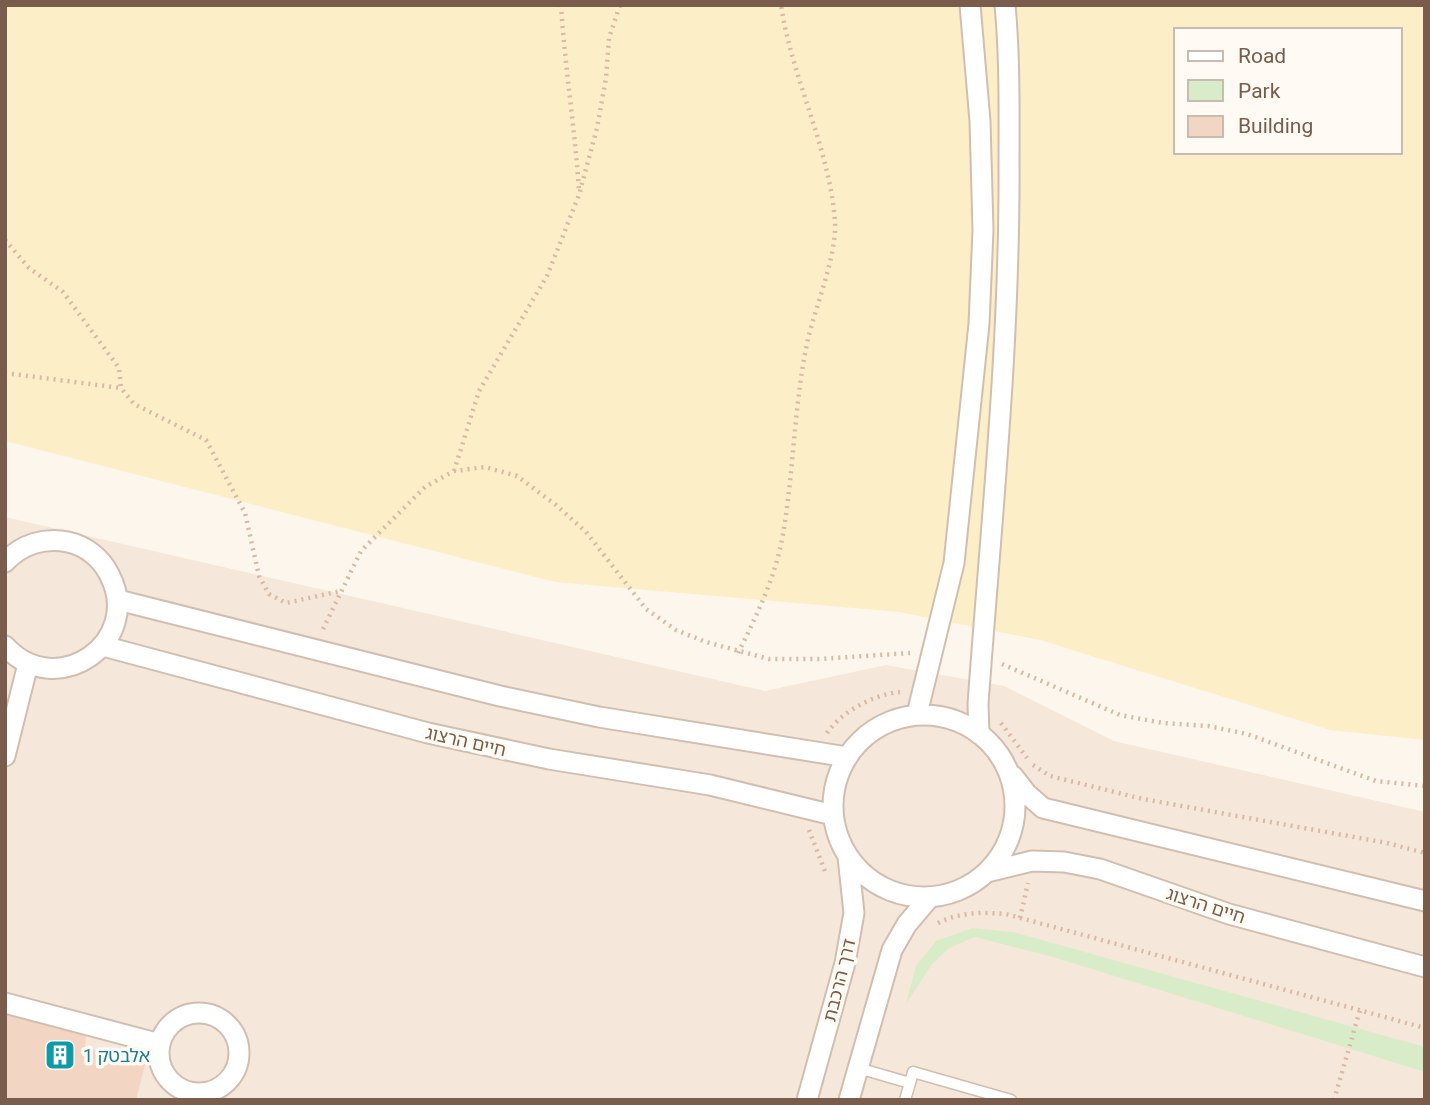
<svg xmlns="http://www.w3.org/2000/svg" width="1430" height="1105" font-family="Roboto,'Noto Sans Hebrew',sans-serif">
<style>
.residential{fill:#f5e8da}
.green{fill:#d8ecc9}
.sand{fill:#fcefc7;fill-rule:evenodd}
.building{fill:#f3d5c3}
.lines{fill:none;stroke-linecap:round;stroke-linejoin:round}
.service-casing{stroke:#d1beb0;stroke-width:13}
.minor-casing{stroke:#d1beb0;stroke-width:23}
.path{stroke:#d9b8a5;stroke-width:4.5;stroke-dasharray:2 5;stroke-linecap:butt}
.service{stroke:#fff;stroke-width:10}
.minor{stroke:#fff;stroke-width:19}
.labels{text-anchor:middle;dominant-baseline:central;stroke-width:7;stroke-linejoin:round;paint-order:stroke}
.street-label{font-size:18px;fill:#7a5c4d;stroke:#fffaf3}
.culture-label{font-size:18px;fill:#0d838f;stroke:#fffaf3;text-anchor:start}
</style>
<rect width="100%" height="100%" fill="#fdf6ec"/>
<path class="residential" d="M5 517 765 691 886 665 1004 686 1114 741 1425 812V1100H5Z"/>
<path class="green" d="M972 928 1013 932 1425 1047V1072L1053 957 975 937 949 948 932 964 906 1004 916 966 936 941Z"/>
<path class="sand" d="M5 5H1425V740L1330 730 1040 640 899 612 555 582 5 441ZM1176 30H1400V152H1176Z"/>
<path class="building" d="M5 1014 86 1035 85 1048 146 1061 136 1100H5Z"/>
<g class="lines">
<g class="service-casing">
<path id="service" d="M858 1068 910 1083 913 1072 1011 1100
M905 1100 910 1083"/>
</g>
<g class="minor-casing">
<path id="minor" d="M5 562C22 544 45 537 68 542 86 546 101 558 109 574 145 641 57 703 5 646
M118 600 500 696 599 717 847 757
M103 646 428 733 549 759 710 785 833 815
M917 714 954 563 979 324 983 230 980 121 970 5
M833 806a91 91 0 1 1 182 0a91 91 0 1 1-182 0Z
M979 734 978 704C991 524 1010 345 1009 164 1009 112 1010 58 1005 5
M5 756 28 664
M1013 776 1027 794 1043 808 1425 901
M987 872 1032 861 1064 862 1100 869 1229 914 1425 967
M5 1003 160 1044
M159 1053a40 40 0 1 1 80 0a40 40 0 1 1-80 0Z
M807 1100 845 963 854 913 848 857
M849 1100 892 950 907 924 930 897"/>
</g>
<path class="path" d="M561 5C565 68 575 129 579 191
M5 240 29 268 63 292 119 368 121 388 134 404 206 440 245 513 259 576 269 594 286 603 341 591
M5 373 121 388
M454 471 479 391 547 276 579 195 597 128 606 78 609 38 620 5
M323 629 361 551 425 487 454 471 485 467 517 476 556 505 586 532 646 609 676 630 706 642 769 659H819L910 653
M738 653C757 615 776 576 783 534 794 470 794 403 808 339 816 305 837 255 835 221 829 146 792 79 781 5
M1002 664 1120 715 1163 723 1208 726 1247 734 1376 781 1425 786
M1001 723 1027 758
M827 733C842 711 875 694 900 692
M1033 765 1050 776 1143 799 1387 843 1425 853
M809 830 826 874
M1020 918 1028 883
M938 923C960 912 982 912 1006 914L1425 1028
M1334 1100 1360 1010"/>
<use href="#service" class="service"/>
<use href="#minor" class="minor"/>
</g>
<defs>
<g id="building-square" transform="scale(1.575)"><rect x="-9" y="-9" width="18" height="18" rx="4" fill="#0f9aa8" stroke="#fffaf3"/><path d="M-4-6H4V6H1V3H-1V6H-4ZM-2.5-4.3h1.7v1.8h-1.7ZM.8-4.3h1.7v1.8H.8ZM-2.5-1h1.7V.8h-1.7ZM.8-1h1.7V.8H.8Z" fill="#fff"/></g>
</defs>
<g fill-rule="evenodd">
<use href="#building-square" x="60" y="1055"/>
</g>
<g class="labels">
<g class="street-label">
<text transform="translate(466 741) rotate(13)">חיים הרצוג</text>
<text transform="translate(1206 905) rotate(18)">חיים הרצוג</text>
<text transform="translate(839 980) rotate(-76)">דרך הרכבת</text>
</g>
<g class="culture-label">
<text x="83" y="1055">אלבטק 1</text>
</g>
</g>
<rect width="1430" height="1105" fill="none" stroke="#7a5c4d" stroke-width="14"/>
<rect x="1174" y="28" width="228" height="126" fill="#fffaf3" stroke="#cabbb1" stroke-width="2"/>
<rect x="1188" y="51" width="35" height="10" fill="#ffffff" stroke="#cabbb1" stroke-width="2"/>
<text x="1238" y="63" font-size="21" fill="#7a5c4d">Road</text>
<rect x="1188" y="80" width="35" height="21" fill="#d8ecc9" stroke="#cabbb1" stroke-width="2"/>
<text x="1238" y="98" font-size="21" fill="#7a5c4d">Park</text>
<rect x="1188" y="116" width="35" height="21" fill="#f3d5c3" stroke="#cabbb1" stroke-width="2"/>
<text x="1238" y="133" font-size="21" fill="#7a5c4d">Building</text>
</svg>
